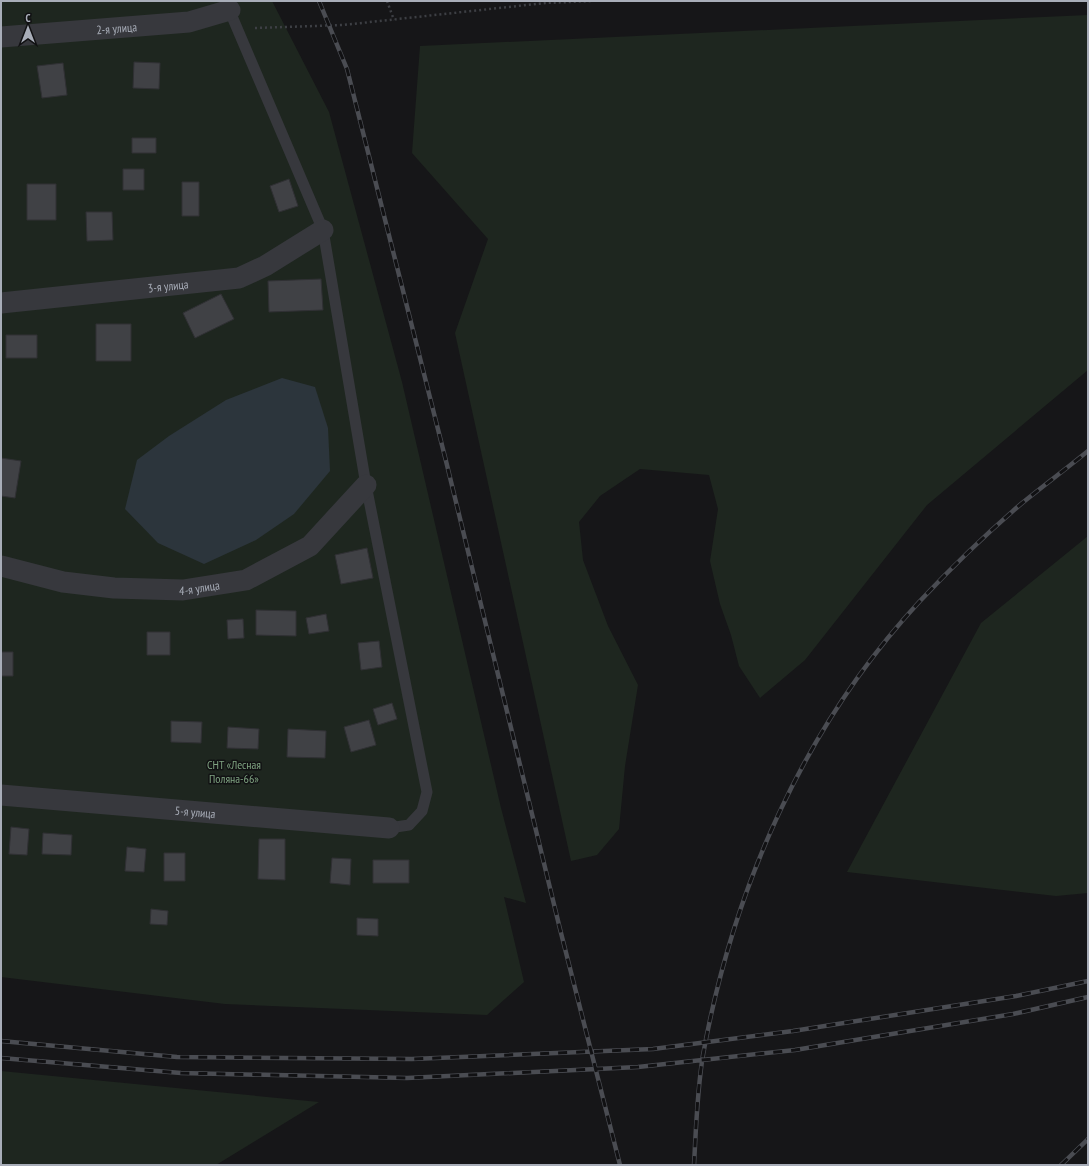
<svg xmlns="http://www.w3.org/2000/svg" width="1089" height="1166" font-family="'PT Sans Narrow',sans-serif">
<style>
.green{fill:#1e261f}
.water{fill:#2c353c}
.building{fill:#404145;stroke:#303034}
.lines{fill:none;stroke-linecap:round;stroke-linejoin:round}
.path{stroke:#3d3f44;stroke-width:2.5;stroke-dasharray:2 3;stroke-linecap:butt}
.lane{stroke:#37383d;stroke-width:11}
.street{stroke:#37383d;stroke-width:21}
.rail-casing{stroke:#4a4c52;stroke-width:4.5}
.rail{stroke:#111113;stroke-width:3;stroke-dasharray:9;stroke-linecap:butt}
.labels{text-anchor:middle;dominant-baseline:central;stroke-width:3;stroke-linejoin:round;paint-order:stroke}
.street-label{font-size:12px;fill:#a8adb8;stroke:#111113}
.park-label{font-size:12px;fill:#7fa381;stroke:#111113}
</style>
<rect width="100%" height="100%" fill="#161618"/>
<path class="green" d="M1 1H272L329 112 402 382 501 808 526 903 504 897 524 982 487 1015 225 1004 1 977Z
M1088 15V370L927 505 805 660 760 698 739 666 731 635 720 604 710 561 718 509 709 475 640 469 600 496 579 522 583 560 608 626 638 685 625 766 619 829 597 855 571 861 455 333 488 239 412 153 420 46Z
M1088 536V893L1056 896 847 872 981 623Z
M1 1071 319 1102 216 1165H3L1 1164Z"/>
<path class="water" d="M282 378 315 387 328 428 330 471 294 514 256 540 204 564 158 543 125 509 137 460 169 436 226 400Z"/>
<path class="building" d="M134 62 160 63 159 89 133 88Z
M63 63 67 95 42 98 37 66Z
M132 138H156V153H132Z
M123 169H144V190H123Z
M289 179 298 206 279 212 270 186Z
M182 182H199V216H182Z
M27 184H56V220H27Z
M86 212H112L113 240 87 241Z
M321 279 323 310 269 312 268 281Z
M221 294 234 319 195 338 183 313Z
M96 324H131V361H96Z
M6 335H37V358H6Z
M1 458 21 461 15 498 1 496Z
M367 548 373 578 341 584 335 555Z
M256 610 296 611V636L256 635Z
M326 614 329 631 309 634 306 618Z
M243 619 244 638 228 639 227 620Z
M147 632H170V655H147Z
M379 641 382 667 361 670 358 643Z
M1 652H13V676H1Z
M392 703 397 719 378 725 373 709Z
M369 720 376 745 351 752 344 727Z
M171 721 202 722 201 743 171 742Z
M228 727 259 729 258 749 227 748Z
M288 729 326 731 325 758 287 757Z
M11 827 29 829 27 855 9 854Z
M43 833 72 835 71 855 42 854Z
M259 839H285V880L258 879Z
M127 847 146 849 144 872 125 871Z
M164 853H185V881H164Z
M332 858 351 859 350 885 330 883Z
M373 860H409V883H373Z
M151 909 168 911 167 925 150 924Z
M357 918 378 919V936L357 935Z"/>
<g class="lines">
<path class="path" d="M387 1 394 20
M255 28 343 25 545 3 593 1"/>
<path class="lane" d="M228 7 323 230 366 485 427 792 422 811 409 825 389 828"/>
<g class="street">
<path id="s1" d="M1 37 189 22 230 10"/>
<path id="s2" d="M1 303 239 278 265 266 323 230"/>
<path id="s3" d="M1 566 63 582 114 588 183 590 246 580 310 546 366 485"/>
<path id="s4" d="M1 795 389 828"/>
</g>
<g class="rail-casing">
<path id="rail" d="M319 1 347 69 446 461 560 929 620 1165
M1 1041 177 1057 412 1059 653 1049 793 1031 1016 996 1088 981
M1 1058 181 1073 407 1078 638 1067 795 1050 1013 1014 1088 997
M694 1165C696 1129 697 1091 703 1055 733 889 804 726 920 601 952 567 986 534 1021 504 1043 486 1066 469 1088 451
M1061 1165 1088 1139"/>
</g>
<use href="#rail" class="rail"/>
</g>
<g class="labels">
<g class="street-label">
<text stroke="none"><textPath href="#s1" startOffset="116">2-я улица</textPath></text>
<text stroke="none"><textPath href="#s2" startOffset="168">3-я улица</textPath></text>
<text stroke="none"><textPath href="#s3" startOffset="201">4-я улица</textPath></text>
<text stroke="none"><textPath href="#s4" startOffset="195">5-я улица</textPath></text>
</g>
<g class="park-label">
<text x="234" y="764">СНТ «Лесная<tspan x="234" dy="14">Поляна-66»</tspan></text>
</g>
</g>
<rect width="1089" height="1166" fill="none" stroke="#a8adb8" stroke-width="4"/>
<g transform="translate(28 28)" stroke="#111113" stroke-width="3" paint-order="stroke">
<path d="M0-3L7 15L0 10L-7 15Z" fill="#a8adb8"/>
<text y="-6" font-size="11" font-weight="bold" text-anchor="middle" fill="#a8adb8">С</text>
</g>
</svg>
